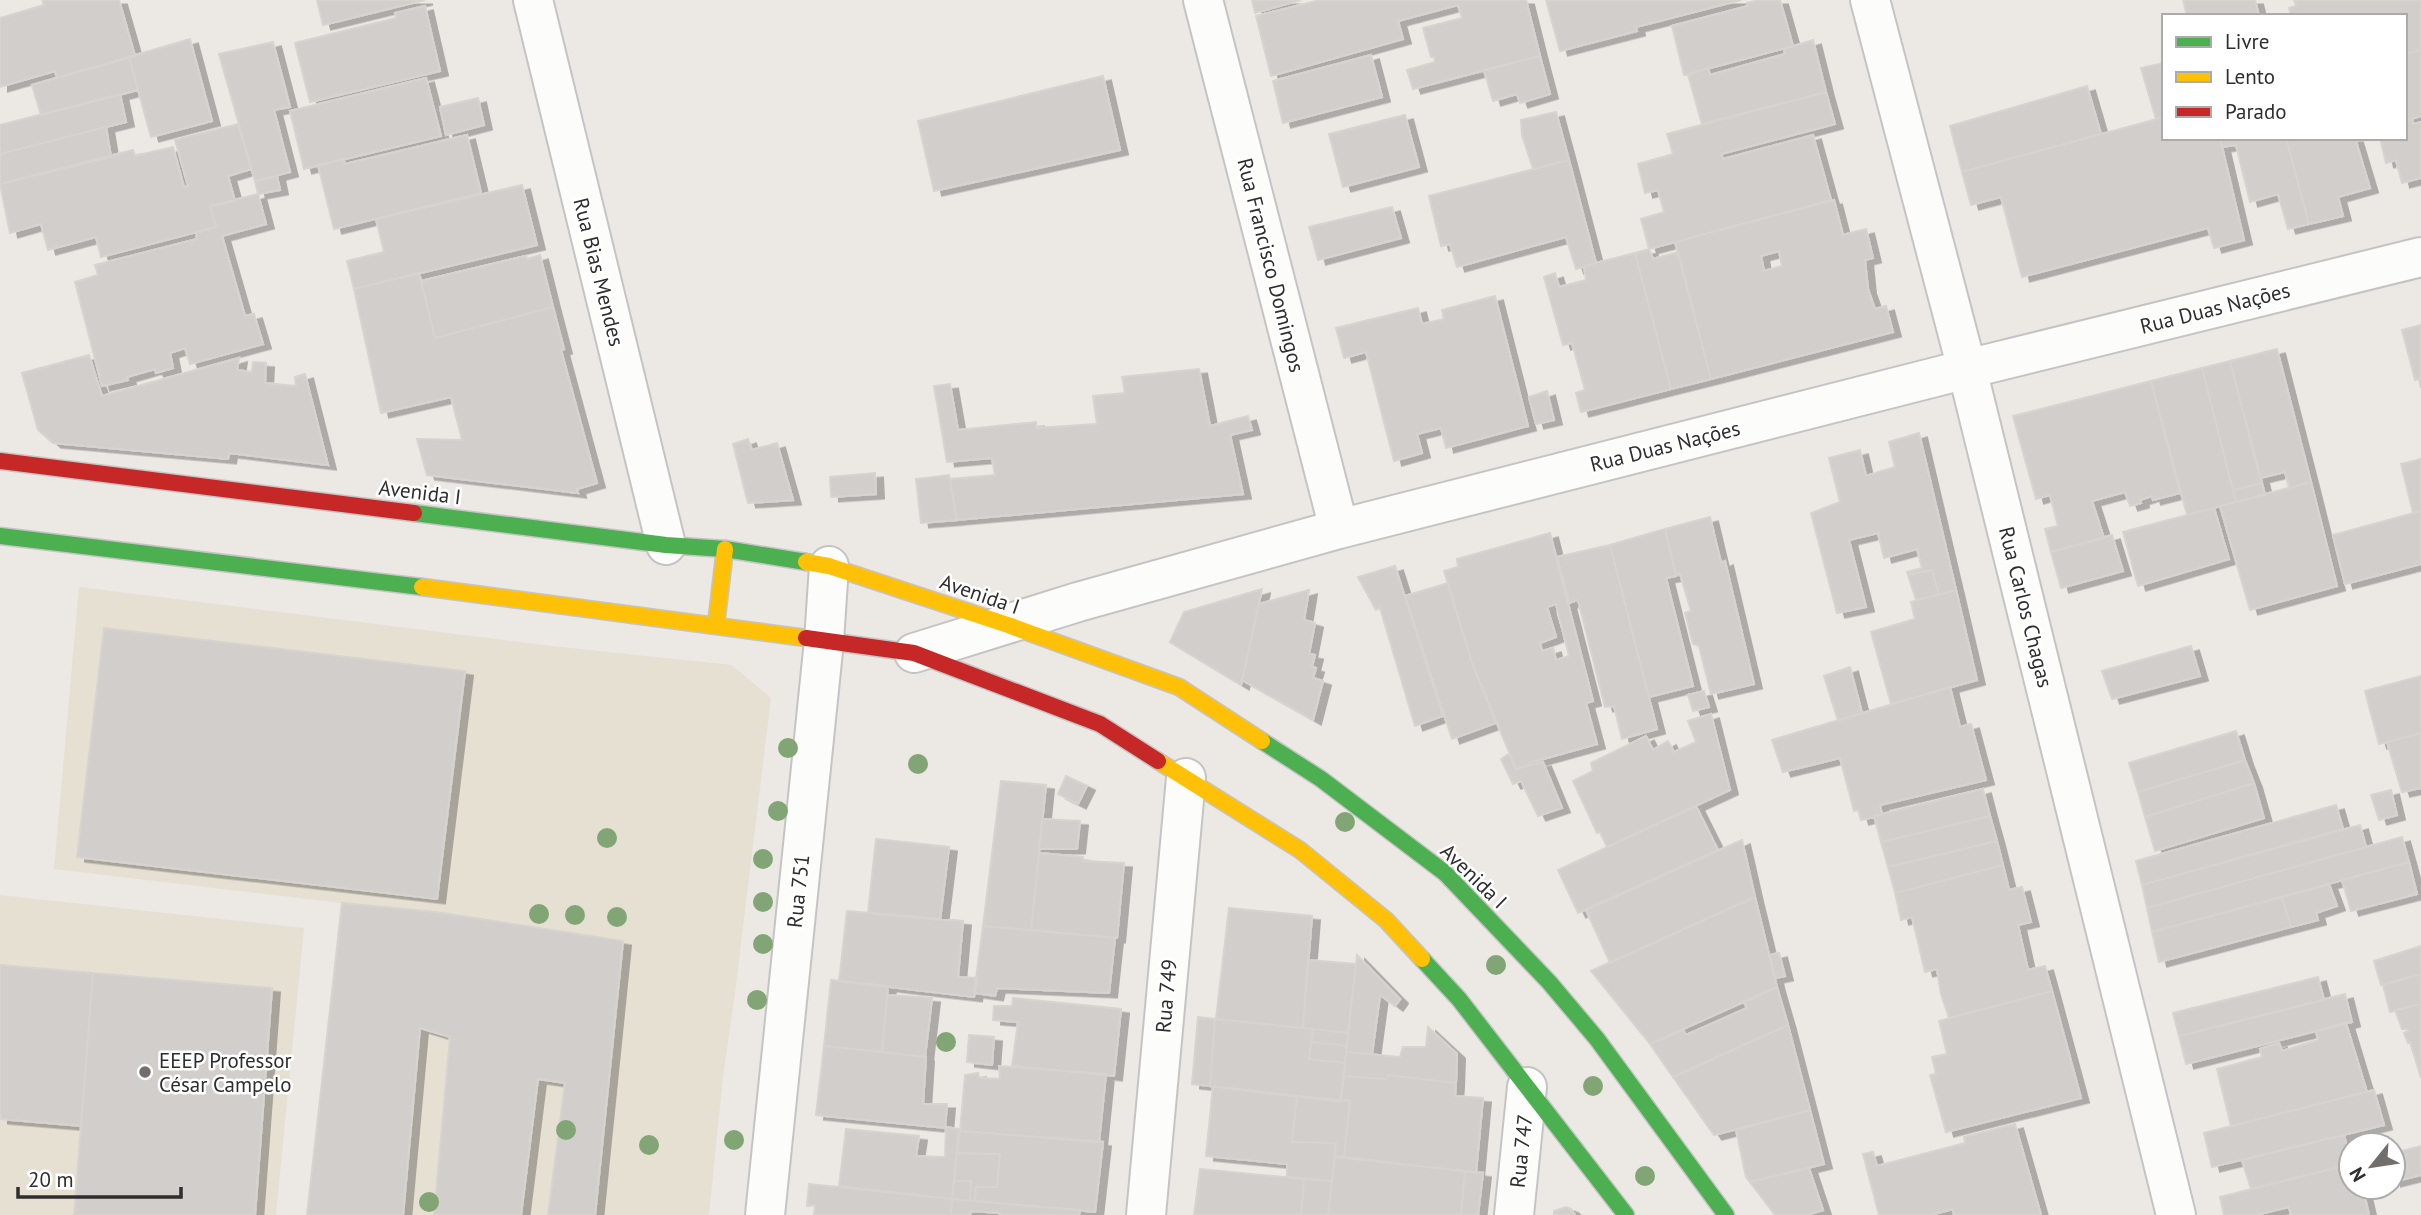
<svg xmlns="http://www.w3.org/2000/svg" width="2421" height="1215" font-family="'PT Sans',sans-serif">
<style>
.education{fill:#e6e0d3}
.building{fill:#d1cecb;stroke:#d7d4d0;stroke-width:2;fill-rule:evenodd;filter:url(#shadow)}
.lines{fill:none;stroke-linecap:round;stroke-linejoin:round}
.street-casing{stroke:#c5c4c5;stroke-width:42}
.fast-casing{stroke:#c5c4c5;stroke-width:19}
.slow-casing{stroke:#c5c4c5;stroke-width:19}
.jam-casing{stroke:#c5c4c5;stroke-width:19}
.street{stroke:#fcfcfb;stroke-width:38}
.fast{stroke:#4caf50;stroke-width:16}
.slow{stroke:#ffc107;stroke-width:16}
.jam{stroke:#c62828;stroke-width:16}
.tree{fill:#82a575}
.poi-dot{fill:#706f6e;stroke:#fff;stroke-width:2.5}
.labels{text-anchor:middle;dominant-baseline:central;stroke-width:5;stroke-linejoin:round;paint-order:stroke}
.street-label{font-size:21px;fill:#2e2e2e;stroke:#fff}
.poi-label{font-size:21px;fill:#2e2e2e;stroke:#fff;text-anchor:start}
</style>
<defs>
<filter id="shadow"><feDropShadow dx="8" dy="4.5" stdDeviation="0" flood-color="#0004"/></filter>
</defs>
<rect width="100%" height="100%" fill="#ece8e4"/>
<path class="education" d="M79 587 552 646 732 665 771 698 735 993 723 1077 709 1215H307L341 903 54 869Z
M0 895 304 928 276 1215H0Z"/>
<path class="building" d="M42 0H119L135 56 57 78 55 71 0 87V18L44 5Z
M317 0H425L323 25Z
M1252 0H1301L1255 13Z
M1320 0H1526L1540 56 1413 89 1407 70 1435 62 1434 57H1431L1423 28 1462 18 1458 5 1398 21 1403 39 1271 76 1256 16Z
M1546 0H1741L1636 27 1637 31 1560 51Z
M1759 0H1780L1793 46 1684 75 1672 26 1748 6 1747 3Z
M2183 0H2255L2259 16H2187Z
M2294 0H2421V50L2405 54V16H2291L2289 8 2296 6Z
M425 6 440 71 310 102 295 43 396 18 395 13Z
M190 39 212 121 151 137 129 57Z
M1813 40 1826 92 1702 124 1688 75 1708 68 1710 75 1785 54 1784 49Z
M273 42 290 107 274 110 290 172 255 181 219 54Z
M2421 50V116L2405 121V54Z
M1371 55 1382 97 1283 123 1273 81Z
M1540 56 1550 94 1520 103 1517 94 1493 101 1484 70Z
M129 57 138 90 41 115 32 85Z
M2164 63V117L2156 119 2141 68Z
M1103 76 1120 150 934 191 918 121Z
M426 78 441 136 304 169 290 111Z
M2087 86 2101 134 1962 172 1950 126Z
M1826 92 1835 124 1721 154 1723 159 1813 135 1831 200 1649 249 1641 219 1664 212 1658 190 1645 193 1638 164 1673 154 1667 134Z
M120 94 126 122 0 154V125Z
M478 98 484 125 446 135 440 107Z
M1556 112 1569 160 1533 169 1522 135 1521 120Z
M1405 115 1419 167 1343 187 1329 134Z
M2164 117V138H2220L2244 240 2214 248 2208 228 2022 277 2001 197 1971 205 1962 172Z
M2412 119 2413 124 2421 122V178L2402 183 2396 160 2386 163 2380 138H2405V121Z
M238 124 251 169 228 176 235 201 210 206 216 227 101 257 96 237 48 250 41 224 10 233 0 184 133 150 135 156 173 147 184 187 188 186 175 140Z
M106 127 111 157 0 184V154Z
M467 135 481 193 334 229 318 165 343 159 345 164Z
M2220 138H2286L2309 224 2288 229 2278 194 2250 202 2236 145 2222 147Z
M2286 138H2355L2370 188 2338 197 2343 216 2309 224Z
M1569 160 1596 263 1576 269 1566 237 1457 267 1450 244 1441 246 1429 196Z
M277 176 280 190 258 194 255 181Z
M522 185 537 245 354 289 347 261 384 252 376 219Z
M258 194 266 224 222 236 245 316 254 314 263 344 190 364 185 348 170 353 173 368 156 373 155 369 127 377 128 380 102 386 75 282 98 275 95 265 197 239 196 233 216 227 210 206Z
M1834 200 1843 235 1866 229 1873 258 1865 260 1868 289 1875 309 1886 306 1893 332 1711 379 1675 242ZM1779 251 1782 266 1764 271 1761 256Z
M1392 207 1401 238 1318 260 1309 227Z
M1649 249 1653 259 1678 252 1711 379 1671 389 1635 253Z
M1635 253 1671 389 1581 412 1576 393 1585 390 1572 343 1563 345 1544 277 1555 273 1559 287 1586 280 1584 266Z
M540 255 553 307 435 338 421 281 526 256 527 259Z
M419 273 435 338 553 307 564 349 561 350 597 483 577 489 578 493 427 475 417 439 462 440 451 397 381 413 354 289Z
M1495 296 1528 426 1446 448 1441 428 1417 434 1422 453 1394 461 1366 352 1344 358 1336 328 1418 308 1422 324 1444 319 1442 310Z
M2421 325V388L2419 379 2415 380 2402 330Z
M2277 349 2311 482 2289 488 2285 472 2260 478 2230 361Z
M89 355 102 396 239 358 237 370 252 372 253 362 266 363 265 383 296 386 295 377 305 374 328 465 229 453 228 459 53 443 38 430 22 373Z
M2230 361 2262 483 2233 490 2202 368Z
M2202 368 2236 502 2187 515 2151 381Z
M1199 369 1210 426 1248 416 1252 430 1230 435 1243 494 957 520 950 479 995 475 992 458 947 462 934 386 950 384 958 430 1036 422V428L1097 424 1093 396 1125 393 1122 377Z
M2151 381 2180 493 2153 500 2152 496 2140 500 2141 503 2130 506 2125 492 2092 501 2104 538 2051 552 2045 529 2058 526 2051 499 2050 495 2036 499 2013 416Z
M1547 391 1554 420 1536 424 1529 397Z
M1919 433 1956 590 1939 595 1932 570 1908 575 1907 572 1922 568 1917 549 1884 558 1878 533 1849 540 1866 607 1837 613 1811 513 1840 502 1829 458 1860 450 1866 476 1895 467 1889 442Z
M748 439 752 450 777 443 793 500 748 503 733 444Z
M2421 459V511L2413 513 2401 464Z
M875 473 876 494 831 497 830 477Z
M949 475 957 520 921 523 916 479Z
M2311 482 2337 586 2250 610 2220 506Z
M2262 483 2265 495 2236 502 2233 490Z
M2214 508 2229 559 2138 586 2123 532Z
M2421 511V564L2345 584 2333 535Z
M1710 517 1721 563 1725 561 1754 684 1711 694 1699 646 1693 644 1685 613 1691 611 1680 574 1676 575 1665 529Z
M1665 529 1676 576 1666 578 1693 686 1649 697 1610 545Z
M1550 533 1593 701 1586 703 1597 744 1529 763 1530 765 1516 769 1472 663 1444 571 1458 567 1457 559ZM1556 604 1569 656 1556 660 1553 648 1542 651 1540 643 1556 637 1547 607Z
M2112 535 2123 571 2061 588 2051 552Z
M1610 545 1657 729 1622 739 1614 706 1605 707 1578 600 1569 603 1557 557Z
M1395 566 1443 716 1415 726 1380 608 1376 610 1358 577Z
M1932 570 1939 595 1916 600 1908 575Z
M1448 583 1472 663 1496 723 1452 739 1405 596Z
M1262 589 1241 685 1170 642 1184 612Z
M1309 590 1304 620 1315 623 1309 654 1315 655 1312 667 1316 668 1313 678 1323 681 1313 720 1242 680 1259 604Z
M1956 590 1977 680 1891 704 1871 632 1915 619 1911 602Z
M104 628 465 671 437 899 77 857Z
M2191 646 2200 676 2112 699 2102 671Z
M1850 667 1862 713 1838 721 1824 676Z
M2421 676V733L2379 744 2365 691Z
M1950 687 1960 727 1971 724 1986 780 1880 805 1882 815 1861 820 1858 810 1854 811 1840 758 1783 772 1772 740Z
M1704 691 1709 707 1693 711 1688 695Z
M1711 714 1730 790 1607 847 1600 832 1597 833 1573 781 1593 771 1591 763 1646 736 1653 750 1668 741 1674 752 1696 742 1688 721Z
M2236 731 2245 760 2138 792 2129 763Z
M2421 733V788L2402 792 2387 742Z
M1509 754 1516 769 1543 762 1562 808 1538 816 1521 781 1513 784 1501 759Z
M2245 760 2254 783 2145 817 2138 792Z
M1066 776 1087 786 1078 804 1058 794Z
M1001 781 1046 785 1031 930 983 926Z
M2254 783 2264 818 2155 851 2145 817Z
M1983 789 1990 816 1881 842 1874 816Z
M2391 790 2397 815 2379 820 2371 795Z
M2336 805 2343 829 2142 885 2136 861Z
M1696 806 1718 850 1578 913 1558 870Z
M1990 816 1997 841 1888 867 1881 842Z
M1042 819 1080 821 1077 849H1039Z
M2360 825 2366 847 2147 908 2142 885Z
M2402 837 2409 862 2152 932 2147 908Z
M876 839 949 847 940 920 868 913Z
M1742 840 1755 897 1610 963 1586 910Z
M1997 841 2003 865 1895 893 1888 867Z
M1039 853 1083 857V861L1124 863 1117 938 1031 930Z
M2409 862 2417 894 2351 911 2342 880Z
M2003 865 2009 890 2022 887 2031 922 2018 925 2028 970 2045 966 2052 991 1949 1018 1941 994 1937 969 1925 972 1912 917 1901 920 1895 893Z
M2329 884 2337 906 2316 913 2318 920 2291 927 2282 897Z
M1755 897 1777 987 1650 1044 1591 971Z
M2282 897 2291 927 2159 962 2152 932Z
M342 903 436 912 623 941 595 1215H548L565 1083 538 1079 521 1215H434L450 1037 420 1028 403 1215H307Z
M1229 908 1312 916 1303 1028 1216 1019Z
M847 911 963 921 958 977 977 978 974 997 839 981Z
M983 926 1115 938 1109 993 997 988 995 996 974 993Z
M2421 946V974L2381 985 2374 961Z
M1779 953 1785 976 1775 978 1770 955Z
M1357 955 1400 999 1395 1006 1380 995 1372 1054 1346 1052Z
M1308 960 1356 964 1348 1033 1303 1028Z
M0 965 93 973 81 1126 0 1119Z
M93 973 272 988 255 1215H74Z
M2421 974V1004L2390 1012 2383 985Z
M2318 977 2324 1000 2179 1036 2173 1013Z
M831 980 888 986 882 1052 824 1046Z
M1777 987 1788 1025 1673 1077 1650 1044 1683 1030 1686 1035 1747 1008 1744 1002Z
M2052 991 2081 1098 1946 1132 1930 1075 1936 1074 1932 1057 1947 1054 1939 1021Z
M2345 994 2352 1022 2186 1064 2179 1036Z
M887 995 932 998 925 1057 882 1052Z
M1013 998 1121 1009 1114 1076 1012 1066 1018 1022 993 1020 994 1006H1012Z
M2421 1004V1078L2410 1042 2408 1043 2404 1033 2408 1031 2407 1029H2402L2395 1010Z
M1198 1017 1215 1019 1210 1086 1192 1084Z
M1215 1019 1313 1029 1309 1059 1345 1063 1340 1102 1210 1086Z
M2346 1023 2367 1092 2231 1126 2217 1069 2262 1057 2260 1049 2279 1043 2282 1051 2318 1040 2316 1031Z
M1788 1025 1810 1110 1714 1135 1673 1077Z
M1428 1027 1457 1054 1456 1083 1388 1075 1387 1079 1344 1076 1346 1052 1400 1057 1403 1047H1426Z
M1313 1029 1348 1033 1347 1046 1311 1042Z
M969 1035 994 1037 992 1065 967 1062Z
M1311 1042 1347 1046 1345 1063 1309 1059Z
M824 1046 926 1057 923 1104H947L945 1128 816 1115Z
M999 1066 1106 1074 1099 1142 960 1131 965 1075 978 1073 979 1078 1000 1079Z
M1388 1075 1456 1083 1455 1096 1483 1098 1476 1173 1344 1157 1350 1101 1341 1099 1344 1076 1387 1079Z
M1213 1086 1297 1096 1292 1142 1336 1143 1332 1181 1287 1177V1164L1206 1156Z
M2374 1090 2384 1125 2212 1167 2204 1133Z
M1297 1096 1350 1101 1344 1157H1335L1336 1143 1292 1142Z
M1810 1110 1824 1164 1750 1182 1746 1177 1736 1130Z
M2015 1124 2041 1215H1954L1953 1209 1931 1215H1879L1863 1154 1873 1152 1877 1166 1965 1143 1964 1137Z
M946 1127 959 1129 952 1199 839 1186 846 1129 919 1136 916 1156 945 1157Z
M960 1131 1103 1142 1095 1212 975 1201 976 1187H997L1000 1154 957 1153Z
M2344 1135 2351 1164 2251 1189 2242 1160Z
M2421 1146V1175L2393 1182V1153Z
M957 1153 1000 1154 997 1187H976L975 1201H970L971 1181H954Z
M1335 1157 1465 1171 1461 1215H1328Z
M2351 1164V1187H2372L2363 1189 2369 1215H2291L2289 1207 2256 1215H2224L2220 1197Z
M1809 1168 1823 1210 1807 1215H1775L1750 1182Z
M1200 1169 1304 1179 1301 1215H1194Z
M1465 1171 1483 1173 1478 1215H1461Z
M1304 1179 1332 1181 1328 1215H1301Z
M954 1181H971L970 1201 952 1199Z
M809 1184 952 1199 951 1215H814L815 1205 807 1206Z
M952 1199 1080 1210 1079 1215H999L1000 1213 971 1211 970 1215H951Z
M1566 1207 1571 1209 1575 1215H1554V1211Z"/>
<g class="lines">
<g class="street-casing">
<path id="street" d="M533 0 666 545
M1203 0 1339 529
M1870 0 1967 369 2176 1215
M914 653 1078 602 1339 529 1967 369 2421 257
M765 1215 824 641 829 566
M1146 1215 1186 778
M1514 1215 1527 1087"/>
</g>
<g class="fast-casing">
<path id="fast" d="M414 513 666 545 725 549 806 562
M0 536 422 587
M1262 741 1321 779 1445 873 1549 982 1597 1039 1726 1215
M1422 959 1459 999 1626 1215"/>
</g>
<g class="slow-casing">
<path id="slow" d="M806 562 829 566 1008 625 1179 687 1262 741
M422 587 806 638
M716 625 725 549
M1158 761 1300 850 1386 920 1422 959"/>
</g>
<g class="jam-casing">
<path id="jam" d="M0 461 414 513
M806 638 914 653 1100 724 1158 761"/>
</g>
<use href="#street" class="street"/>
<use href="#fast" class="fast"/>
<use href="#slow" class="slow"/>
<use href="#jam" class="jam"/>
</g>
<g class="tree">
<circle cx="788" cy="748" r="10"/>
<circle cx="918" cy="764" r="10"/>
<circle cx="778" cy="811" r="10"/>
<circle cx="1345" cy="822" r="10"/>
<circle cx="607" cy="838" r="10"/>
<circle cx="763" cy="859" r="10"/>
<circle cx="763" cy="902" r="10"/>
<circle cx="539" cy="914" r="10"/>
<circle cx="575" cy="915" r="10"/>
<circle cx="617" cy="917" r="10"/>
<circle cx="763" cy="944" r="10"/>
<circle cx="1496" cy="965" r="10"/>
<circle cx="757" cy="1000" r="10"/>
<circle cx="946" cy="1042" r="10"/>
<circle cx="1593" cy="1086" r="10"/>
<circle cx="566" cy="1130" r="10"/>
<circle cx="734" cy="1140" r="10"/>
<circle cx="649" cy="1145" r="10"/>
<circle cx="1645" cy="1176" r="10"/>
<circle cx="429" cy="1202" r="10"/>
</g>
<circle class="poi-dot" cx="145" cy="1072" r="7"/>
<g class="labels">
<g class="street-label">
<text transform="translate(1271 265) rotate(76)">Rua Francisco Domingos</text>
<text transform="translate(599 272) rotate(76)">Rua Bias Mendes</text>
<text transform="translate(2215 308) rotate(-14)">Rua Duas Nações</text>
<text transform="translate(1665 446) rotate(-14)">Rua Duas Nações</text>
<text transform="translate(420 492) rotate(7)">Avenida I</text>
<text transform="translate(980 594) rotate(19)">Avenida I</text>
<text transform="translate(2026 607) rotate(76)">Rua Carlos Chagas</text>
<text transform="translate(1474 876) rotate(44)">Avenida I</text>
<text transform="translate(798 891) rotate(-84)">Rua 751</text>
<text transform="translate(1166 996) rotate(-85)">Rua 749</text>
<text transform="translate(1521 1151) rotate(-84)">Rua 747</text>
</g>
<g class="poi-label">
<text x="159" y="1060">EEEP Professor<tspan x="159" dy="24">César Campelo</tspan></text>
</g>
</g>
<rect x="2162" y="14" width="245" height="126" fill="#ffffff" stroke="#ababab" stroke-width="2"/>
<rect x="2176" y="37" width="35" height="10" fill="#4caf50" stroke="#ababab" stroke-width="2"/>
<text x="2225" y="49" font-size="21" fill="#2e2e2e">Livre</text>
<rect x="2176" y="72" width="35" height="10" fill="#ffc107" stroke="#ababab" stroke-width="2"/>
<text x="2225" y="84" font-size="21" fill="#2e2e2e">Lento</text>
<rect x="2176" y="107" width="35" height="10" fill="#c62828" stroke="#ababab" stroke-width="2"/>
<text x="2225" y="119" font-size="21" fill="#2e2e2e">Parado</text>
<g transform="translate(2372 1166) rotate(240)"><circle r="33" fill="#ffffff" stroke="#ababab" stroke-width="2"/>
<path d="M0-5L12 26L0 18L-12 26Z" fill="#706f6e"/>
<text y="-10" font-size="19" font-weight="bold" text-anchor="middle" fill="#2e2e2e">N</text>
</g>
<path d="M18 1187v10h163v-10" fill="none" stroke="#2e2e2e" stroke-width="3.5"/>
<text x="28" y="1187" font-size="21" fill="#2e2e2e" stroke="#ffffff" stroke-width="5" paint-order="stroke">20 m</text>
</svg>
